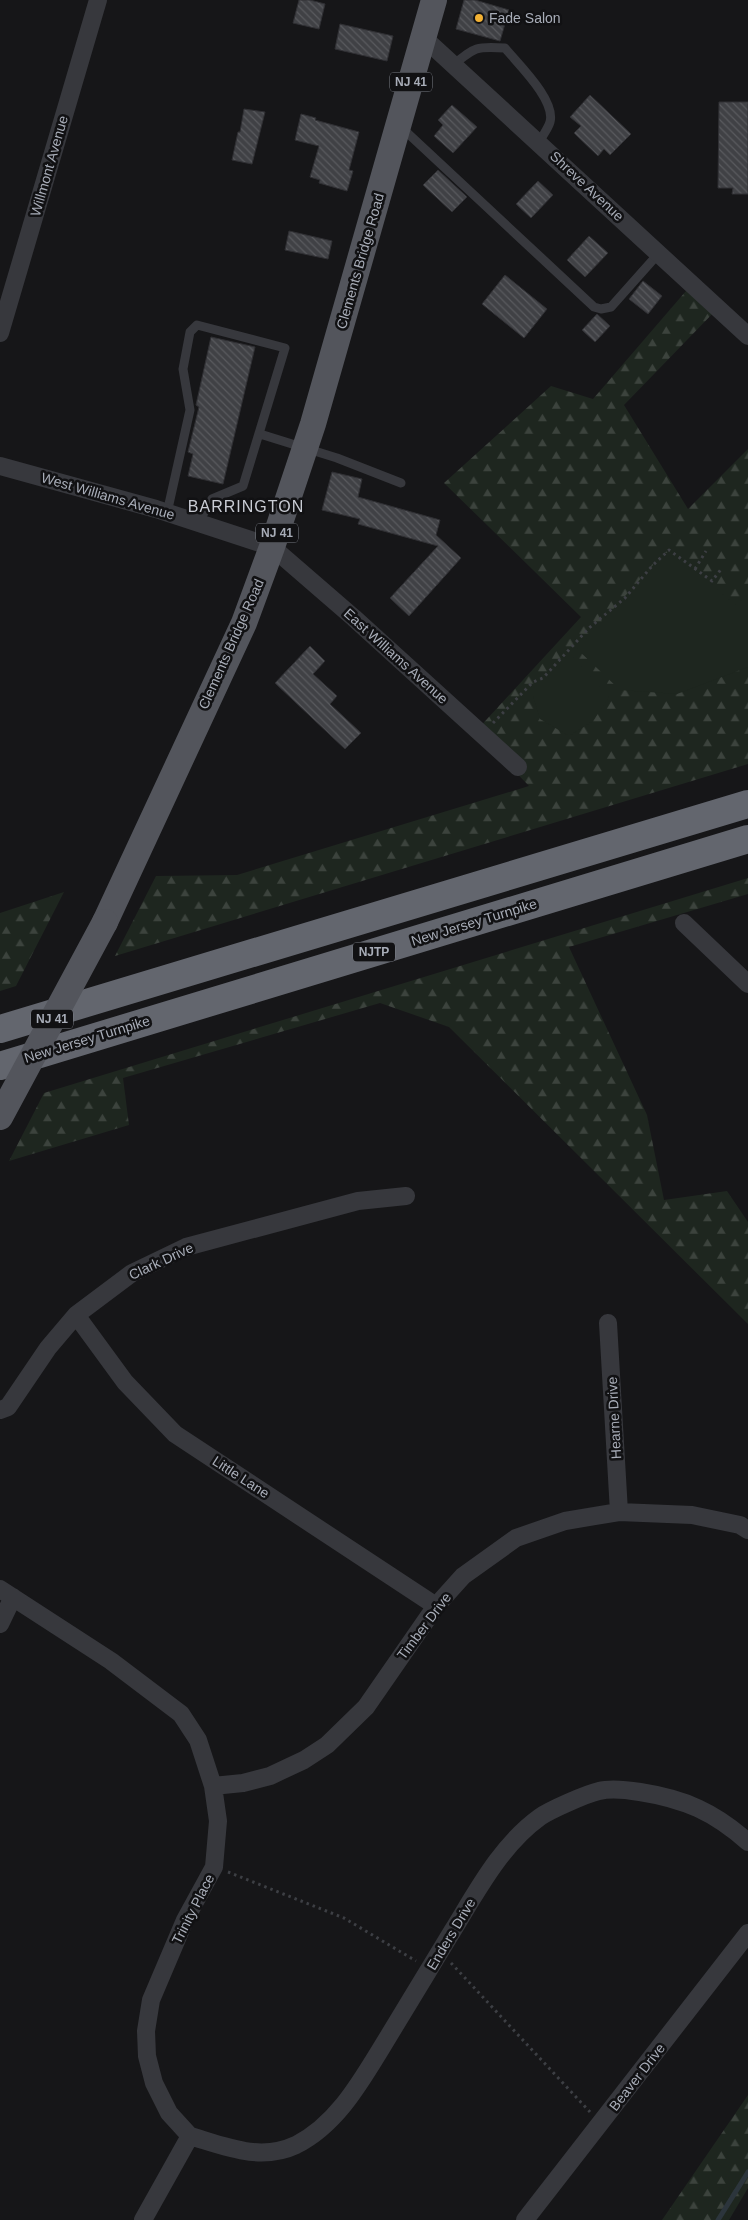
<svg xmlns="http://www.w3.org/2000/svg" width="748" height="2220" font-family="Arial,sans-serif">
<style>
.forest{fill:url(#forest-firs)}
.pitch{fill:#1e261f}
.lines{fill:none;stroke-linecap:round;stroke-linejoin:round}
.stream{stroke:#2c353c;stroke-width:5}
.building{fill:url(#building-back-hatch);stroke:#303034}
.path{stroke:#3d3f44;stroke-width:3;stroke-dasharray:2.5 4;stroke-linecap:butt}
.lane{stroke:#37383d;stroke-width:9}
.street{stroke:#37383d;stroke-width:18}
.primary{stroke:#53555c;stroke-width:26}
.highway{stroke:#63666e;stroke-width:28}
.primary-bridge{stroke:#53555c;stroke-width:26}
.poi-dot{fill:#f2b134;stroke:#111113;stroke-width:2}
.labels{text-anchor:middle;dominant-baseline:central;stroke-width:5;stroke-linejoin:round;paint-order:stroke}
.shield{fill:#111113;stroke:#7b7e86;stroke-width:1}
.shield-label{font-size:12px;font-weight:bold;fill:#a8adb8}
.poi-label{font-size:14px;fill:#a8adb8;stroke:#111113;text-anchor:start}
.street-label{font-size:14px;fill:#a8adb8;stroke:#111113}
.quarter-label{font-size:16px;letter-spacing:1px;fill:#c9ccd4;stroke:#111113}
</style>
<defs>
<pattern id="forest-firs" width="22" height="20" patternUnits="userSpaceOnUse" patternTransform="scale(1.25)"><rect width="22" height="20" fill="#1e261f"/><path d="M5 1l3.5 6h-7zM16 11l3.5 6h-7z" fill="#3c433d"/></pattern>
<pattern id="building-back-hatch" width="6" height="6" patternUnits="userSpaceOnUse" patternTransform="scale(1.25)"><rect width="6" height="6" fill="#404145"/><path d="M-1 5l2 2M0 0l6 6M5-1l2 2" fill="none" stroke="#595a5e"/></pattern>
</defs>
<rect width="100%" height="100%" fill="#161618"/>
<path class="forest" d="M692 284 718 308 624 405 688 509 748 449V764L115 956 156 876 237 875 529 786 476 731 581 617 444 483 551 386 593 399Z
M748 878V894L569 947 647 1115 664 1200 727 1191 748 1222V1324L449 1027 380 1003 123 1078 129 1125 9 1161 44 1093Z
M64 892 16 986 0 991V913Z
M748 2095V2188L729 2220H662Z"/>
<path class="pitch" d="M664 553H674L736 605 748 595V667L677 694 620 690 577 649Z
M573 657 609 697 593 721 569 736 540 719 533 696Z"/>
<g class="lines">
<path class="stream" d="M718 2220 748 2172"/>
</g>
<path class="building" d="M299 0H310L325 4 319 29 293 23Z
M464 0H475L509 10 500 41 456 29Z
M340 24 393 36 387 61 335 49Z
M590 95 631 134 610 155 604 149 598 156 574 133 581 126 570 117Z
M719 102H748V194H732L733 188H718Z
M452 105 477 127 453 153 434 136 443 125 438 120Z
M244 109 265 112 252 164 232 160 238 132H240Z
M301 114 316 118 315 120 359 132 349 170 353 171 347 191 319 183 320 180 310 177 319 146 295 140Z
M438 170 467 197 452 212 423 185Z
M538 181 553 195 531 218 516 204Z
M289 231 332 241 328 259 285 250Z
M589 236 608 253 585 277 567 260Z
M505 275 547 309 524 338 482 304Z
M643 281 662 296 648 314 629 299Z
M597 314 610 326 595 342 582 330Z
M211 337 255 347 223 484 188 476 193 454 188 452 199 407 196 405Z
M332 472 362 479 358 497 440 520 436 535 461 558 409 616 390 598 438 546 358 524 360 519 322 510Z
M310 646 325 661 313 674 337 696 330 704 361 733 345 749 275 683Z"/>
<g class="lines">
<path class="path" d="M695 569 706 551
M493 723 533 682 543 678 589 628 625 598 652 566 669 550 712 581 722 568
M228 1872 344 1918 416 1961
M451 1963 590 2112"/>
<path class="lane" d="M453 65C475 47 476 46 505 48 518 64 556 100 550 122 548 129 542 136 539 143
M401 127 594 307 601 309 611 307 659 253
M260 434 337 458 401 483
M167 513 190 410 183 369 190 332 197 325 285 348 243 486 212 499 198 523"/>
<path class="street" d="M424 38 748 336
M0 333 98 0
M0 466 156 509 272 547 354 618 518 767
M684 923 748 984
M76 1315 125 1382 175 1434 436 1606
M608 1323 619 1512
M0 1410 8 1407 48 1348 76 1315 132 1273 186 1247 358 1201 406 1196
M0 1589 111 1661 181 1714 198 1740 213 1786 218 1821 214 1867 185 1920 151 2000 146 2031 147 2056 154 2083 169 2113 190 2136
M0 1624 13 1597
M213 1786 243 1783 270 1776 304 1760 327 1745 366 1707 436 1606 463 1576 516 1538 565 1521 619 1512 692 1515 740 1525 748 1530
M190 2136C224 2146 260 2162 296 2145 336 2125 360 2083 382 2047 406 2008 429 1969 453 1930 477 1891 501 1845 540 1817 550 1810 586 1794 599 1791 610 1788 628 1790 640 1792 685 1799 714 1812 748 1842
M143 2220 190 2136
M525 2220 748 1933"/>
<path class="primary" d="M105 922 244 623 272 547 313 424 434 0"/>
<path class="highway" d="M0 1029 748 804
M0 1066 748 839"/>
<path class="primary-bridge" d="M0 1117 105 922"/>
</g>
<circle class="poi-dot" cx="479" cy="18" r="5"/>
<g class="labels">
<g class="shield">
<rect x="390" y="72.5" width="42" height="19" rx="4"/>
<rect x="256" y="523.5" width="42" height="19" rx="4"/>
<rect x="353" y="942.5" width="42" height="19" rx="4"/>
<rect x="31" y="1009.5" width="42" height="19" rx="4"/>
</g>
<g class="shield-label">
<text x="411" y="82">NJ 41</text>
<text x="277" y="533">NJ 41</text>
<text x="374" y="952">NJTP</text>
<text x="52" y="1019">NJ 41</text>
</g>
<g class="poi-label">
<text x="489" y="18">Fade Salon</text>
</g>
<g class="street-label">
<text transform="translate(49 166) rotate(-74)">Willmont Avenue</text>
<text transform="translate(587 186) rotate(43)">Shreve Avenue</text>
<text transform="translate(360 261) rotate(-74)">Clements Bridge Road</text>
<text transform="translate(108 496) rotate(16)">West Williams Avenue</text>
<text transform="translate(231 644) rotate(-66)">Clements Bridge Road</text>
<text transform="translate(396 656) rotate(42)">East Williams Avenue</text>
<text transform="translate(474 922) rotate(-17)">New Jersey Turnpike</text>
<text transform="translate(87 1039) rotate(-17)">New Jersey Turnpike</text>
<text transform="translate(161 1261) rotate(-25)">Clark Drive</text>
<text transform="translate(614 1418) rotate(-93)">Hearne Drive</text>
<text transform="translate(241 1477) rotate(33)">Little Lane</text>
<text transform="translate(424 1626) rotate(-53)">Timber Drive</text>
<text transform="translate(193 1909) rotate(-63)">Trinity Place</text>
<text transform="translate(451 1934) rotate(-59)">Enders Drive</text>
<text transform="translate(637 2077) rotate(-52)">Beaver Drive</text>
</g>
<g class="quarter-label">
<text x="246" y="506">BARRINGTON</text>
</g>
</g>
</svg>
